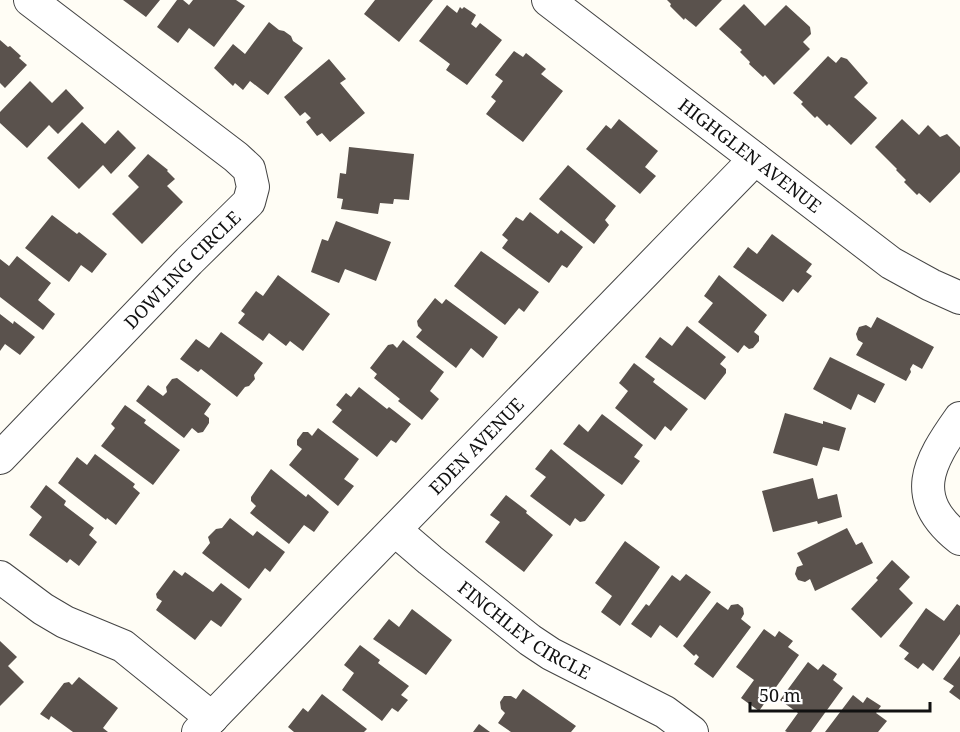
<svg xmlns="http://www.w3.org/2000/svg" width="960" height="732" font-family="'Noto Serif',serif">
<style>
.building{fill:#5a524d}
.lines{fill:none;stroke-linecap:round;stroke-linejoin:round}
.minor-casing{stroke:#444;stroke-width:34}
.minor{stroke:#fff;stroke-width:32}
.labels{text-anchor:middle;dominant-baseline:central;stroke-width:6;stroke-linejoin:round;paint-order:stroke}
.street-label{font-size:18px;fill:#111;stroke:#fff}
</style>
<rect width="100%" height="100%" fill="#fffdf5"/>
<path class="building" d="M123 0H160L146 17Z
M177 0H183L189 5 193 0H236L245 6 214 47 189 28 178 43 157 27Z
M375 0H433L399 42 364 14Z
M667 0H722L696 27 685 18 684 20 670 6 671 4Z
M744 4 765 26 786 5 810 27 811 34 803 42 810 49 774 85 765 75 763 77 749 64 750 62 740 52 742 50 719 29Z
M447 5 457 13 460 7 462 9 464 7 476 15 471 24 476 28 480 23 502 40 467 85 446 70 450 64 419 41Z
M269 22 279 30 284 31 291 36 293 41 303 48 268 95 250 81 243 90 235 83 233 86 214 68 233 44 245 54Z
M0 40 8 47 10 46 21 56 19 58 27 65 5 88 0 83Z
M514 51 523 57 526 53 546 69 541 74 563 91 523 142 486 114 496 101 491 97 503 81 495 75Z
M828 56 836 63 841 57 847 59 868 83 854 97 877 118 851 145 829 124 827 126 817 116 815 118 801 104 803 102 793 93Z
M329 59 346 79 340 83 365 113 330 142 322 133 317 136 306 122 311 118 305 112 300 116 284 97Z
M30 81 52 103 66 89 84 108 58 134 49 125 27 148 0 123V112Z
M619 119 658 151 645 167 656 176 640 194 586 149 606 125 611 129Z
M902 119 919 135 928 125 940 137 947 134 960 147V172L930 203 919 193 917 195 904 182 906 180 896 170 897 169 875 147Z
M82 122 105 144 118 130 136 148 111 174 103 165 79 189 47 158Z
M349 147 414 154 409 200 394 199 393 204 380 203 378 214 341 209 343 199 337 198 340 173 346 174Z
M148 154 168 170 167 171 175 179 167 186 183 202 142 244 112 214 139 187 128 176Z
M568 165 616 206 605 220 609 225 594 244 539 199Z
M530 212 558 234 561 230 583 247 567 268 562 265 549 283 502 248 508 240 502 235 516 217 523 221Z
M52 215 77 234 79 232 107 254 92 273 81 265 69 282 25 248Z
M336 221 391 242 376 281 345 269 339 283 311 272 322 239 328 241Z
M772 234 812 264 806 272 812 276 798 293 793 289 783 302 733 267 748 247 757 254Z
M481 251 539 292 524 312 519 308 505 325 454 286Z
M17 256 51 283 38 300 55 314 43 330 0 297V259L9 266Z
M278 275 330 314 303 351 290 341 286 346 269 333 263 341 238 323 245 314 241 311 256 291 263 296Z
M719 275 767 315 754 332 759 336V341L753 348 749 349 744 345 738 353 698 322 713 303 704 296Z
M435 298 442 304 446 299 498 337 483 358 471 348 456 368 416 337 422 330 418 326 417 321Z
M0 314 13 324 14 321 35 337 20 355 5 344 0 351Z
M877 317 934 347 922 369 913 364 910 369 911 372 906 381 856 355 863 343 858 340 856 334 859 327 866 325 871 328Z
M687 326 726 357 720 364 726 369V373L705 400 645 357 660 337 672 346Z
M221 332 263 363 254 375 255 379 249 386 245 387 237 397 201 369 198 372 180 359 196 339 209 348Z
M403 340 444 372 430 391 439 399 422 420 398 401 400 399 374 378 377 374 370 368 388 345 393 344 397 348Z
M830 357 885 384 875 403 858 394 851 410 813 389Z
M634 363 655 379 653 382 688 409 671 431 665 426 655 440 615 408 628 391 619 383Z
M177 378 211 404 204 414 209 418V423L203 432 198 433 192 428 184 438 136 401 148 385 163 396 167 392 166 387 172 379Z
M359 387 387 409 389 407 411 424 396 443 391 440 377 457 332 422 342 410 336 405 346 393 351 397Z
M125 405 146 420 144 423 180 450 153 485 101 446 115 428 111 424Z
M785 413 823 424V421L846 428 839 451 823 447 817 466 773 453Z
M602 414 643 445 634 457 640 461 622 485 563 444 579 424 588 432Z
M318 428 359 459 344 479 354 486 338 506 289 465 302 449 297 445V440L303 432H308L312 436Z
M551 449 605 495 585 521 580 522 575 518 570 526 530 496 546 477 535 469Z
M95 454 135 484 133 487 140 493 116 525 107 518 106 520 58 483 77 457 87 465Z
M271 469 306 497 308 494 329 512 314 532 304 525 289 544 250 513 256 506 251 501V497Z
M813 478 818 499 837 494 842 517 818 524 817 521 773 532 762 491Z
M46 485 66 501 64 505 94 528 89 535 97 542 79 566 70 559 67 563 29 535 42 517 30 507Z
M506 495 527 511 526 513 553 535 524 572 485 542 500 522 490 515Z
M230 518 253 536 257 531 285 552 270 572 265 568 249 589 202 553 210 543 208 537 216 529 222 528Z
M847 528 856 545 862 542 873 563 815 591 810 579 805 582 798 580 795 574 797 567 803 565 797 553Z
M625 541 660 567 620 626 601 612 612 596 595 583Z
M892 560 910 577 899 589 913 603 881 638 851 609 878 580 876 578Z
M174 570 182 576 185 572 213 592 221 583 242 599 221 627 211 620 195 640 156 610 162 601 157 598 156 594Z
M686 574 711 592 677 638 660 625 651 638 631 624 646 604 649 606 672 575 680 581Z
M717 602 728 610 731 605 738 604 743 608 744 614 741 619 751 627 713 678 694 664 699 657 696 654 694 656 683 646Z
M957 604 960 606V634L933 671 923 663 918 669 904 659 909 653 899 646 926 608 944 621Z
M412 609 452 640 426 675 373 639 389 619 399 627Z
M764 629 775 637 779 631 793 641 788 647 799 655 759 711 741 698 754 680 736 667Z
M0 641 17 657 8 666 24 682 0 706Z
M360 645 380 660 378 663 409 686 401 695 408 700 398 712 392 708 382 721 342 690 354 673 344 665Z
M960 656V700L949 692 954 686 943 679Z
M808 662 818 670 823 664 837 674 833 680 843 688 811 732H787L785 731 798 713 780 700Z
M79 677 118 708 103 728 108 732H73L51 716 49 720 40 714 64 683 69 682 72 685Z
M523 689 576 726 571 732H511L498 723 505 713 501 709 500 702 504 696H511L516 699Z
M322 694 367 729 364 732H294L288 727 303 708 308 712Z
M853 695 863 703 867 697 881 706 876 713 887 721 878 732H825Z
M479 724 490 732H473Z"/>
<g class="lines">
<g class="minor-casing">
<g id="minor">
<path id="s1" d="M548 0 891 263 931 285 960 298"/>
<path d="M960 418C928 463 908 498 960 539"/>
<path id="s2" d="M0 458 189 261 249 202 253 187 249 169 236 157 30 0"/>
<path id="s3" d="M395 530 430 560 530 640 551 654 665 712 692 732"/>
<path d="M0 577 43 609 65 622 123 646 212 718"/>
<path id="s4" d="M198 732 755 159"/>
</g>
</g>
<use href="#minor" class="minor"/>
</g>
<g class="labels">
<g class="street-label">
<text stroke="none"><textPath href="#s1" startOffset="255">HIGHGLEN AVENUE</textPath></text>
<text stroke="none"><textPath href="#s2" startOffset="262">DOWLING CIRCLE</textPath></text>
<text stroke="none"><textPath href="#s4" startOffset="399">EDEN AVENUE</textPath></text>
<text stroke="none"><textPath href="#s3" startOffset="164">FINCHLEY CIRCLE</textPath></text>
</g>
</g>
<path d="M750 702v9h180v-9" fill="none" stroke="#111111" stroke-width="3"/>
<text x="759" y="702" font-size="18" fill="#111111" stroke="#ffffff" stroke-width="4.5" paint-order="stroke">50 m</text>
</svg>
